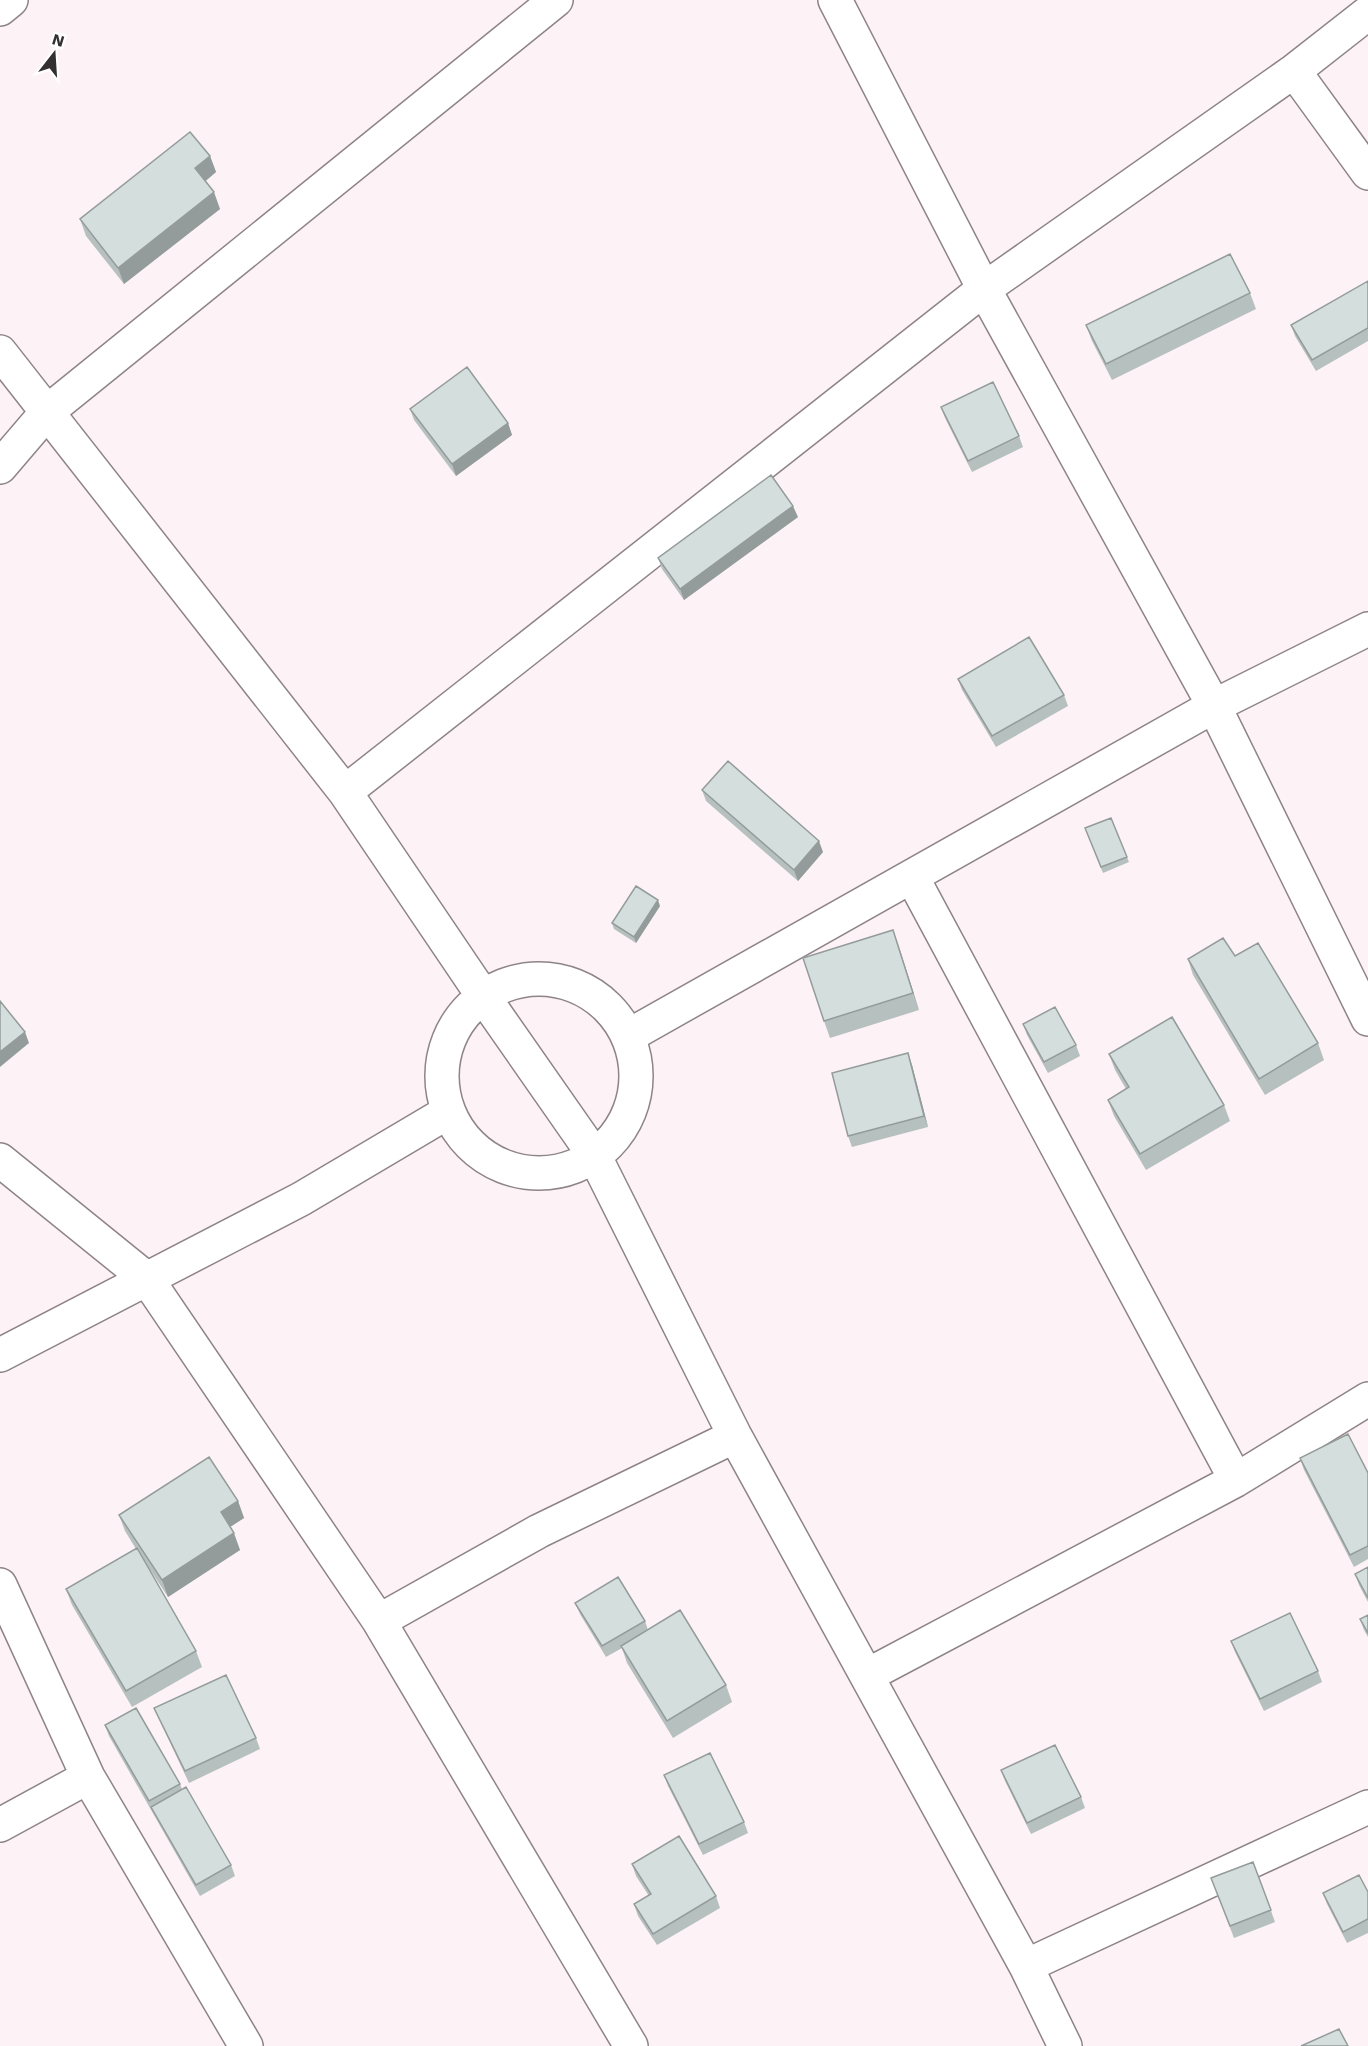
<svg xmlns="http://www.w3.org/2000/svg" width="1368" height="2046" font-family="'Work Sans',sans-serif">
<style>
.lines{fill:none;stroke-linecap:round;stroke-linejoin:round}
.minor-casing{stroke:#8e8488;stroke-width:36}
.minor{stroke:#fff;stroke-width:33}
.wall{fill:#b6c0be}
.shaded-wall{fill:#949c9b}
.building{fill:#d4dfdd;stroke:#949c9b;stroke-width:1.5}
</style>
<rect width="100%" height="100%" fill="#fdf2f6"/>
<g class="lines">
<g class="minor-casing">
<path id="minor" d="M835 0 984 289 1214 706 1368 1019
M0 9 11 0
M1294 71 1368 173
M0 352 345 792 483 996 594 1155 735 1436 1026 1966 1065 2046
M0 467 47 412 556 0
M345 792 984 289 1294 71 1368 13
M912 877 1236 1480
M442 1076a97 97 0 1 1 194 0a97 97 0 1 1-194 0Z
M630 1035 1214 706 1368 629
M0 1160 147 1279 379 1621 631 2046
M0 1355 301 1199 448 1112
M0 1585 88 1777 246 2046
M379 1621 539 1531 735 1436
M868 1675 1236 1480 1368 1399
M0 1825 88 1777
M1026 1966 1368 1807"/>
</g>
<use href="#minor" class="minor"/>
</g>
<path class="wall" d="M210 156 216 172 205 181 220 209 124 284 86 236 80 219Z
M1368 281V341L1316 371 1295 336 1291 325Z
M1250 293 1256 309 1112 380 1092 341 1086 325Z
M941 407 1019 436 1023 447 972 472 945 418Z
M410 409 508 423 512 435 456 476 414 420Z
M798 517 684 600 662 569 658 558Z
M958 679 1064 695 1068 706 996 747 962 690Z
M702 790 823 852 798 881 706 801Z
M1111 818 1129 862 1103 873 1085 828Z
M660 906 636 943 614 929 612 923Z
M893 930 919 1010 830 1038 824 1021Z
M1188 959 1318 1043 1324 1060 1265 1095 1193 975Z
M1023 1024 1076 1045 1080 1056 1048 1073 1027 1035Z
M1109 1054 1224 1105 1230 1121 1146 1170 1114 1116 1108 1100 1126 1089 1115 1070Z
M912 1065 928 1127 852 1147 848 1136Z
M1300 1458 1368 1473V1559L1354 1567 1304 1470Z
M238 1501 244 1518 230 1527 240 1550 168 1597 141 1556 196 1651 202 1667 132 1707 72 1605 66 1589 136 1549 125 1531 119 1515Z
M1368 1567V1602L1359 1585 1355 1574Z
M575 1603 645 1621 648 1630 726 1685 732 1702 673 1738 627 1663 622 1648 606 1657 580 1614Z
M1368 1615V1637L1364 1630 1360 1619Z
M1231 1641 1318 1671 1322 1682 1264 1711 1235 1652Z
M154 1708 256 1738 260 1749 189 1783 159 1719Z
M105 1725 180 1784 182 1789 231 1865 235 1876 200 1896 109 1736Z
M1001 1770 1081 1797 1085 1808 1031 1834 1005 1781Z
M664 1775 744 1822 748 1833 703 1855 668 1786Z
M1253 1862 1275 1922 1234 1938 1211 1878Z
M632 1864 716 1896 720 1908 657 1945 638 1916 634 1904 649 1896 636 1876Z
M1368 1892V1933L1347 1943 1327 1904 1323 1893Z"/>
<path class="shaded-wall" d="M210 156 216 172 201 185 195 168Z
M214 192 220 209 124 284 118 268Z
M508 423 512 435 456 476 452 464Z
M793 506 798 517 684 600 680 589Z
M819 841 823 852 798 881 794 870Z
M658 900 660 906 636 943 634 937Z
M893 930 899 947 919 1010 913 993Z
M25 1032 29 1043 0 1067V1052Z
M908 1053 912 1065 928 1127 924 1116Z
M238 1501 244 1518 227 1529 221 1512Z
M234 1533 240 1550 168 1597 162 1580Z"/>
<path class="building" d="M190 132 210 156 195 168 214 192 118 268 80 219Z
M1230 254 1250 293 1106 364 1086 325Z
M1368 281V328L1312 360 1291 325Z
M467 367 508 423 452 464 410 409Z
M993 382 1019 436 968 461 941 407Z
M771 475 793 506 680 589 658 558Z
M1029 637 1064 695 992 736 958 679Z
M728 761 819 841 794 870 702 790Z
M1111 818 1127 857 1101 867 1085 828Z
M636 886 658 900 634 937 612 923Z
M893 930 913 993 824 1021 803 958Z
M1223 938 1235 956 1258 943 1318 1043 1259 1079 1188 959Z
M0 1001 25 1032 0 1052Z
M1055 1007 1076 1045 1044 1062 1023 1024Z
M1172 1017 1224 1105 1140 1154 1108 1100 1129 1087 1109 1054Z
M908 1053 924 1116 848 1136 832 1073Z
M1348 1434 1368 1473V1546L1350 1555 1300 1458Z
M209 1457 238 1501 221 1512 234 1533 162 1580 119 1515Z
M137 1548 196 1651 126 1691 66 1589Z
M1368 1567V1598L1355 1574Z
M618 1577 645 1621 602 1646 575 1603Z
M680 1610 726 1685 667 1721 621 1646Z
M1290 1613 1318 1671 1260 1699 1231 1641Z
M1368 1615V1633L1360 1619Z
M226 1675 256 1738 185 1771 154 1708Z
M136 1708 180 1784 149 1801 105 1725Z
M1055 1745 1081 1797 1027 1823 1001 1770Z
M710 1753 744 1822 699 1844 664 1775Z
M186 1787 231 1865 196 1885 151 1807Z
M679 1836 716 1896 653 1934 634 1904 651 1894 632 1864Z
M1253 1862 1271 1910 1230 1926 1211 1878Z
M1359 1875 1368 1892V1919L1343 1932 1323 1893Z
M1339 2029 1348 2046H1301Z"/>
<g transform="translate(54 54) rotate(17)" stroke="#ffffff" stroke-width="4.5" paint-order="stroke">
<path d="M0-4.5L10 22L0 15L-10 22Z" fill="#343032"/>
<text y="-9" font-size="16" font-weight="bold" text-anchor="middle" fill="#343032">N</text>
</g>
</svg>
